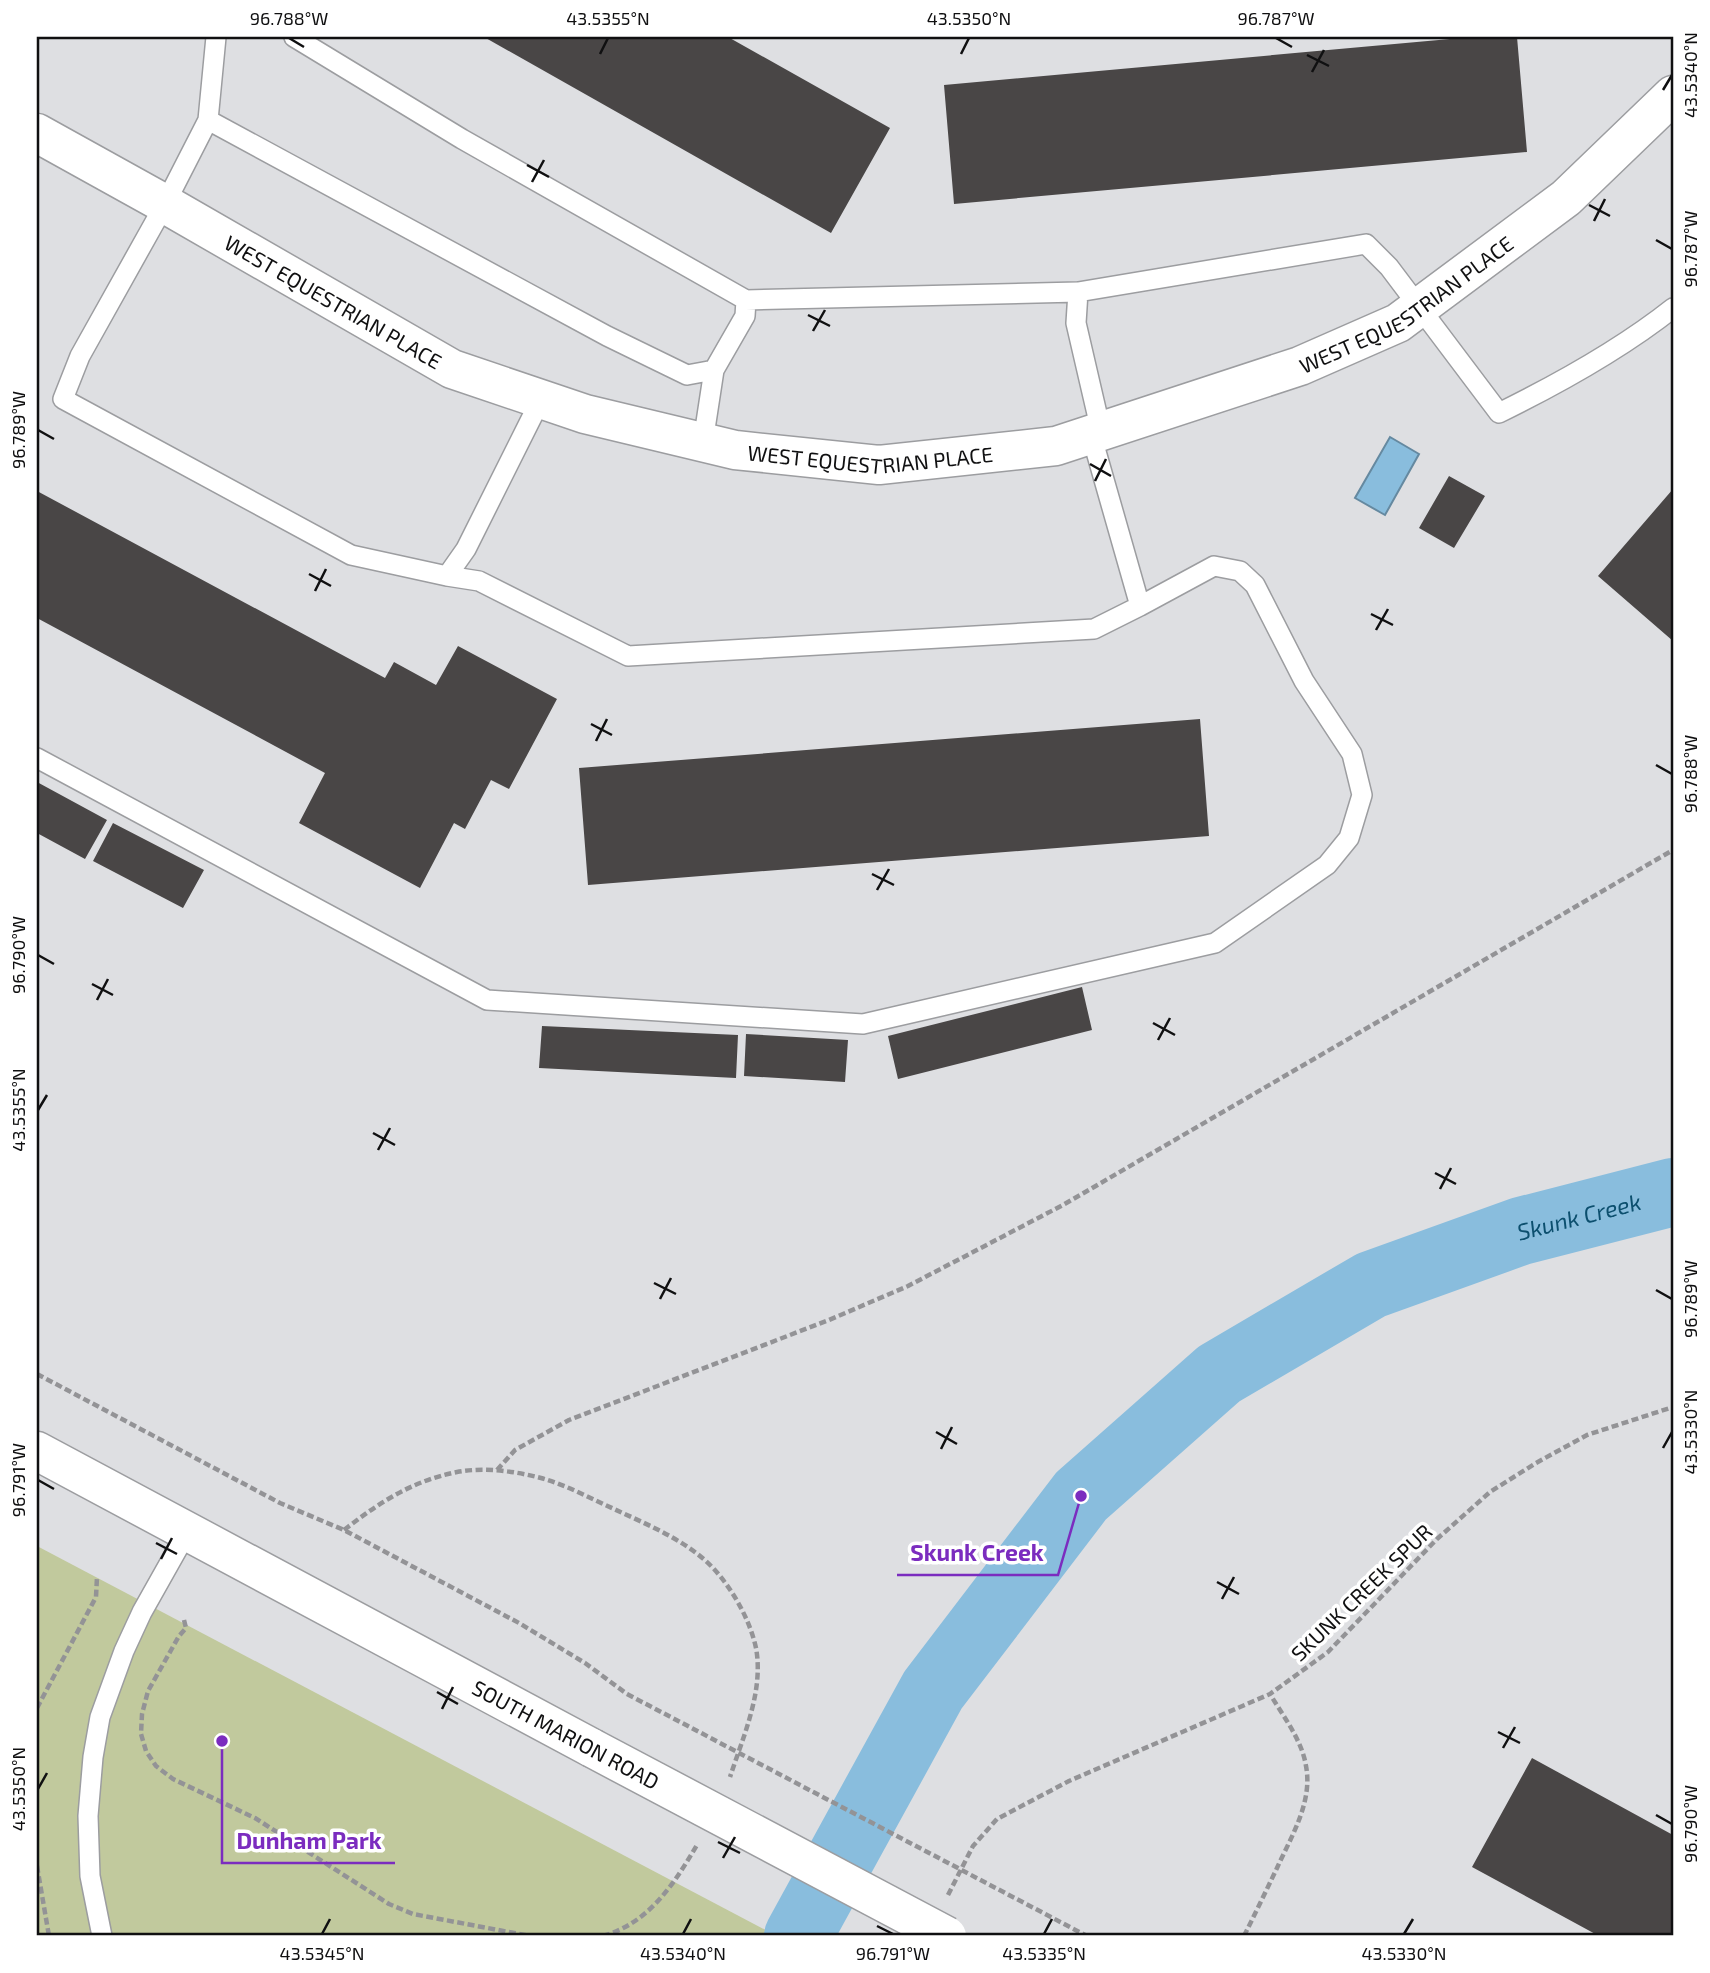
<svg xmlns="http://www.w3.org/2000/svg" width="1710" height="1973" font-family="'Exo 2',sans-serif">
<style>
.green{fill:#c1c99d}
.water{fill:#89bddd;stroke:#6589a0;stroke-width:2}
.lines{fill:none;stroke-linecap:round;stroke-linejoin:round}
.river{stroke:#89bddd;stroke-width:68}
.building{fill:#494646}
.service-casing{stroke:#9c9da0;stroke-width:22}
.minor-casing{stroke:#9c9da0;stroke-width:41}
.secondary-casing{stroke:#9c9da0;stroke-width:41}
.path{stroke:#939396;stroke-width:4.5;stroke-dasharray:7 3.5;stroke-linecap:butt}
.service{stroke:#fff;stroke-width:19}
.minor{stroke:#fff;stroke-width:38}
.secondary{stroke:#fff;stroke-width:38}
.secondary-bridge-casing{stroke:#9c9da0;stroke-width:41;stroke-linecap:butt}
.path-bridge{stroke:#939396;stroke-width:4.5;stroke-dasharray:7 3.5;stroke-linecap:butt}
.secondary-bridge{stroke:#fff;stroke-width:38}
.ticks{fill:none;stroke:#101011;stroke-width:2.5}
.labels{text-anchor:middle;dominant-baseline:central;stroke-width:7;stroke-linejoin:round;paint-order:stroke}
.street-label{font-size:21px;fill:#101011;stroke:#fff}
.water-label{font-size:23px;font-style:italic;fill:#0c4f6e;stroke:#fff}
.leader{fill:none;stroke:#7b2cbf;stroke-width:2.5}
.callout-dot{fill:#7b2cbf;stroke:#fff;stroke-width:2.5}
.callout-label{font-size:23px;text-anchor:middle;font-weight:bold;fill:#7b2cbf;stroke:#fff;stroke-width:7;stroke-linejoin:round;paint-order:stroke}
.neatline{fill:none;stroke:#101011;stroke-width:2.5}
.ticks-label{font-size:18px;text-anchor:middle;fill:#101011}
</style>
<rect width="100%" height="100%" fill="#dedfe2"/>
<path class="green" d="M37 1546 777 1936H37Z"/>
<path class="water" d="M1390 437 1419 454 1385 515 1355 498Z"/>
<g class="lines">
<path class="river" id="s1" d="M798 1936 933 1690 1081 1496 1219 1374 1371 1285 1521 1231 1673 1192"/>
</g>
<path class="building" d="M484 37H728L890 128 831 233Z
M1472 37H1517L1527 152 954 204 944 85Z
M1449 476 1485 496 1454 548 1419 528Z
M1673 489V641L1598 576Z
M37 491 385 678 394 662 436 685 458 646 557 699 509 789 491 780 465 829 454 823 420 888 299 823 325 773 37 618Z
M1200 719 1209 836 588 885 579 768Z
M37 782 107 820 85 859 37 833Z
M113 823 204 870 183 908 93 861Z
M1082 987 1092 1030 898 1079 888 1036Z
M542 1026 738 1035 736 1078 539 1068Z
M746 1034 848 1040 845 1082 744 1076Z
M1532 1758 1673 1835V1936H1599L1472 1867Z"/>
<g class="lines">
<g class="service-casing">
<path id="service" d="M216 37 208 120 165 204 80 356 63 399 351 555 447 576 466 549 541 399
M208 120 607 336 687 375 714 370 745 316 746 300 462 139 294 37
M746 300 1078 292
M1101 431 1076 323 1078 292 1366 244 1389 267 1499 413C1560 383 1620 350 1673 308
M703 442 714 370
M447 576 479 581 628 656 1094 629 1140 606
M37 758 487 1000 863 1024 1215 943 1327 865 1349 838 1362 795 1352 754 1304 681 1255 585 1240 571 1214 566 1140 606 1091 434
M102 1936 90 1876 88 1816 93 1757 100 1717 124 1651 142 1612 187 1532"/>
</g>
<g class="minor-casing">
<g id="minor">
<path id="s2" d="M37 133 165 204 452 369 585 414 735 450 879 465 1056 446 1300 366 1398 323 1566 198 1673 95"/>
</g>
</g>
<g class="secondary-casing">
<path id="secondary" d="M37 1451 592 1748"/>
</g>
<path class="path" d="M37 1374 280 1503 344 1530 519 1623 585 1663 627 1694
M497 1470 515 1450 569 1420 829 1320 908 1286 1063 1205 1673 850
M344 1530C380 1502 412 1481 457 1472 484 1467 514 1471 541 1478 566 1485 590 1498 614 1509 648 1525 688 1541 714 1569 733 1590 750 1620 756 1648 764 1691 743 1737 730 1777
M184 1620 186 1628 179 1636 148 1691 142 1714 141 1734 146 1751 156 1766 173 1779 255 1818 389 1904 413 1914 530 1936
M37 1708 96 1597 97 1577
M37 1866 49 1936
M948 1895 973 1846 997 1819 1069 1781 1270 1694 1328 1652 1437 1539 1490 1492 1536 1463 1587 1435 1673 1407
M603 1936C649 1923 674 1884 697 1845
M1087 1936H1088
M1244 1936C1255 1914 1266 1891 1277 1868 1291 1837 1313 1802 1306 1766 1302 1740 1283 1716 1270 1694"/>
<use href="#service" class="service"/>
<use href="#minor" class="minor"/>
<use href="#secondary" class="secondary"/>
<g class="secondary-bridge-casing">
<path id="secondary-bridge" d="M592 1748 947 1936"/>
</g>
<path class="path-bridge" d="M627 1694 1087 1936"/>
<use href="#secondary-bridge" class="secondary-bridge"/>
</g>
<path class="ticks" d="M289 38 304 47M1276 38 1292 47M600 54 608 38M961 54 969 38M1307 55 1329 66M1312 72 1324 50M1663 90 1672 75M527 165 549 177M532 182 544 160M1589 205 1610 216M1594 221 1605 199M1656 240 1672 249M808 315 830 326M813 331 825 310M38 430 54 439M1090 464 1111 476M1095 481 1106 459M309 574 331 586M315 591 326 569M1371 614 1393 625M1376 630 1388 609M591 724 612 735M596 741 607 719M1656 765 1672 774M872 874 894 885M877 890 889 869M38 955 54 964M92 984 113 995M97 1000 108 979M1153 1023 1175 1035M1158 1040 1170 1018M38 1110 47 1095M373 1133 395 1145M378 1150 390 1128M1435 1173 1456 1184M1440 1189 1451 1168M654 1283 676 1294M1656 1290 1672 1299M660 1299 671 1278M936 1432 957 1444M1663 1448 1672 1432M941 1449 952 1427M38 1480 54 1489M156 1543 177 1554M161 1559 172 1538M1217 1582 1239 1594M1222 1599 1234 1577M437 1692 458 1704M442 1709 453 1687M1498 1732 1520 1743M1503 1748 1515 1727M38 1789 47 1773M1656 1815 1672 1824M718 1842 740 1853M723 1858 735 1837M877 1926 893 1934M322 1934 330 1919M683 1934 691 1919M1044 1934 1052 1919M1404 1934 1413 1919"/>
<g class="labels">
<g class="street-label">
<text stroke="none"><textPath href="#s2" startOffset="341">WEST EQUESTRIAN PLACE</textPath></text>
<text stroke="none"><textPath href="#s2" startOffset="1475">WEST EQUESTRIAN PLACE</textPath></text>
<text stroke="none"><textPath href="#s2" startOffset="908">WEST EQUESTRIAN PLACE</textPath></text>
<text transform="translate(1361 1592) rotate(-44)">SKUNK CREEK SPUR</text>
<text transform="translate(566 1734) rotate(28)">SOUTH MARION ROAD</text>
</g>
<g class="water-label">
<text stroke="none"><textPath href="#s1" startOffset="1104">Skunk Creek</textPath></text>
</g>
</g>
<path class="leader" d="M1081 1496L1058 1575H897M222 1741L222 1863H395"/>
<g class="callout-dot">
<circle cx="1081" cy="1496" r="7"/>
<circle cx="222" cy="1741" r="7"/>
</g>
<g class="callout-label">
<text x="977" y="1561">Skunk Creek</text>
<text x="309" y="1849">Dunham Park</text>
</g>
<rect width="1710" height="1973" fill="none" stroke="#ffffff" stroke-width="77"/>
<rect x="38" y="38" width="1634" height="1896" class="neatline"/>
<g class="ticks-label">
<text x="289" y="25">96.788°W</text>
<text x="608" y="25">43.5355°N</text>
<text x="969" y="25">43.5350°N</text>
<text x="1276" y="25">96.787°W</text>
<text transform="translate(1691 75) rotate(-90)" y="6">43.5340°N</text>
<text transform="translate(1691 249) rotate(-90)" y="6">96.787°W</text>
<text transform="translate(19 430) rotate(-90)" y="6">96.789°W</text>
<text transform="translate(1691 774) rotate(-90)" y="6">96.788°W</text>
<text transform="translate(19 955) rotate(-90)" y="6">96.790°W</text>
<text transform="translate(19 1110) rotate(-90)" y="6">43.5355°N</text>
<text transform="translate(1691 1299) rotate(-90)" y="6">96.789°W</text>
<text transform="translate(1691 1432) rotate(-90)" y="6">43.5330°N</text>
<text transform="translate(19 1480) rotate(-90)" y="6">96.791°W</text>
<text transform="translate(19 1789) rotate(-90)" y="6">43.5350°N</text>
<text transform="translate(1691 1824) rotate(-90)" y="6">96.790°W</text>
<text x="322" y="1960">43.5345°N</text>
<text x="683" y="1960">43.5340°N</text>
<text x="893" y="1960">96.791°W</text>
<text x="1044" y="1960">43.5335°N</text>
<text x="1404" y="1960">43.5330°N</text>
</g>
</svg>
